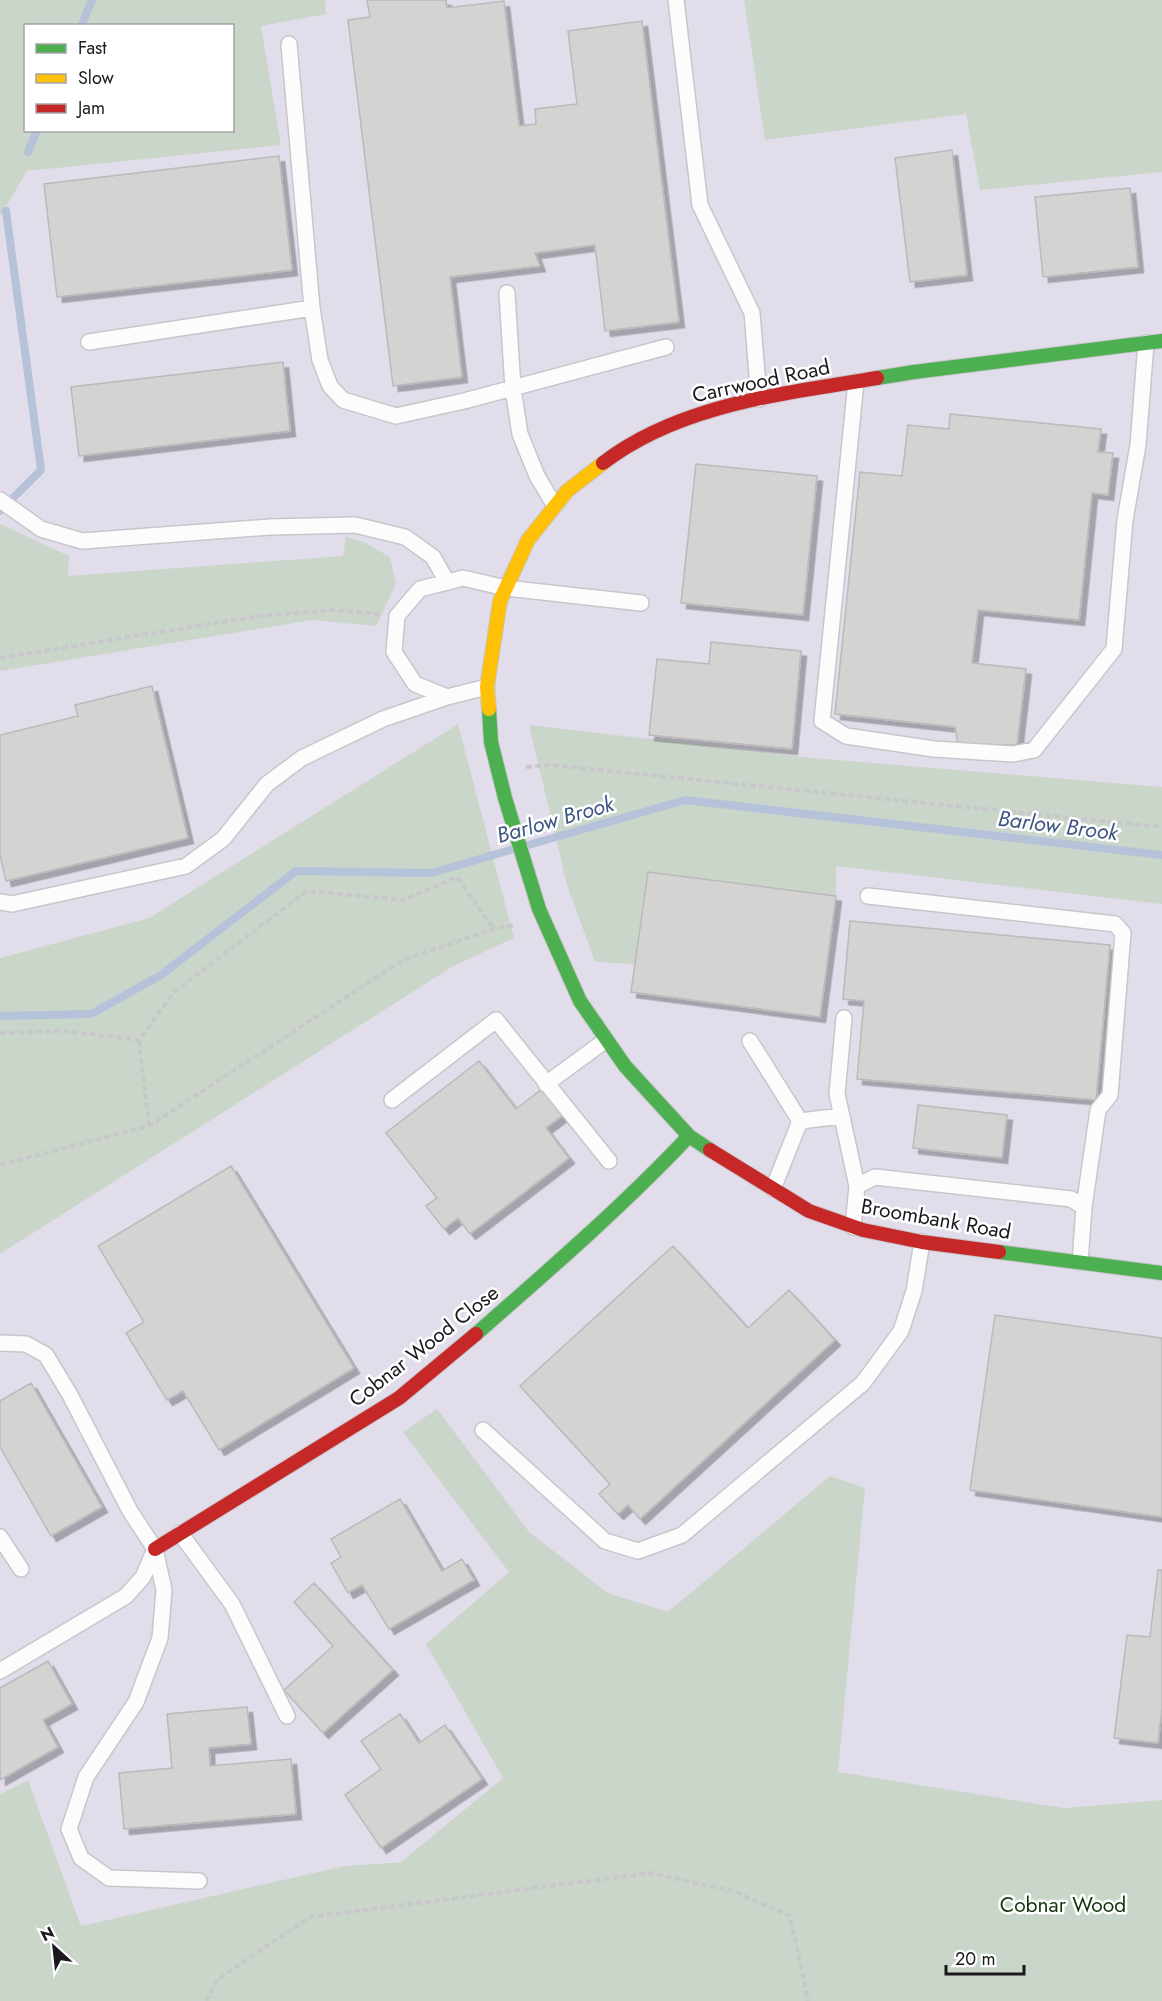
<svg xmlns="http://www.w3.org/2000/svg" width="1162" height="2001" font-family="Jost,sans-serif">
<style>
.built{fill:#e2ddeb}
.green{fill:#cad6ca;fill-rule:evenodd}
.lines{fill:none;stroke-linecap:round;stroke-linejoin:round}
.stream{stroke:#b5c2da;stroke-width:8}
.building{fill:#d5d2d2;stroke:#bcb9ba;stroke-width:1.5;filter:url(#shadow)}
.lane-casing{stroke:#c8c6cb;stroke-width:18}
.fast-casing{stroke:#c8c6cb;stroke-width:16}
.slow-casing{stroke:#c8c6cb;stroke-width:16}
.jam-casing{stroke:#c8c6cb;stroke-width:16}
.path{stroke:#c8c8ca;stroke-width:4;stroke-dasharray:6 3;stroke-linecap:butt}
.lane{stroke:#fcfcfc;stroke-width:15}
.fast{stroke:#4caf50;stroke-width:14}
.slow{stroke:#ffc107;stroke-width:14}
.jam{stroke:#c62828;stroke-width:14}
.labels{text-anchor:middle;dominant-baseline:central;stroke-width:5;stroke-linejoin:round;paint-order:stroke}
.street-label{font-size:21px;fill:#1b191e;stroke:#fff}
.park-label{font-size:21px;fill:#13370c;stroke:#fff}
.water-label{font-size:22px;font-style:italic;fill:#3d5784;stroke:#fff}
</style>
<defs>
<filter id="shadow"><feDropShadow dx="5.5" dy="5.5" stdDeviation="0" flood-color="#0004"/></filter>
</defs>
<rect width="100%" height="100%" fill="#eae8ee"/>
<path class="built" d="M325 0H1162V1800L344 1866 81 1926 28 1781 0 1794V1254L452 967 513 938 458 724 149 918 0 958V217L51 131 232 130V26L326 14Z"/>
<path class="green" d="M0 0H325L326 14 261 26 281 145 27 171 0 217ZM26 26H232V130H26Z
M744 0H1162V172L980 190 966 114 765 140Z
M0 524 69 556 68 576 343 556 346 537 364 542 390 557 396 584 376 626 313 620 0 671Z
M458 724 514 938 452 967 0 1254V958L149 918Z
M529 725 813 758 1162 787V904L836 866V896L648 872 635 964 595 962 567 885Z
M437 1409 529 1532 608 1593 668 1612 830 1476 865 1488 838 1772 1063 1808 1162 1800V2001H0V1794L28 1780 81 1926 344 1866 401 1862 503 1778 426 1644 509 1572 403 1432Z"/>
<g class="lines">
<path class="stream" d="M81 26 92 0
M28 152 37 130
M0 511 41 470 6 211
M528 845 685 800 1162 855
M0 1016 91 1014 161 975 296 871 432 873 514 849"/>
</g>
<path class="building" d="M367 0H446L447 8 504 1 519 126 536 124 535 109 577 104 568 31 642 21 679 322 605 331 595 245 535 253 540 266 450 277 462 377 393 386 348 20 370 17Z
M952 150 967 275 910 282 895 158Z
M279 156 292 270 57 297 44 184Z
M1130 188 1138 267 1043 277 1035 197Z
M283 362 290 431 79 456 71 387Z
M950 414 1101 429 1098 452 1113 453 1108 495 1092 493 1079 620 978 610 972 663 1026 669 1017 745 958 744 955 727 835 714 860 472 902 476 908 425 949 429Z
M696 464 817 476 803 615 681 603Z
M711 642 801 651 792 749 649 735 657 659 709 664Z
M152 686 188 838 6 881 0 855V735L78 716 75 705Z
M648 872 836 896 820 1017 631 992Z
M850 921 1110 945 1096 1100 857 1079 864 1001 843 999Z
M479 1061 516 1109 542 1089 563 1115 546 1128 569 1158 470 1234 458 1218 444 1229 426 1206 437 1198 386 1133Z
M918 1105 1007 1115 1002 1158 913 1148Z
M231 1166 354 1368 219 1450 183 1391 167 1400 126 1333 144 1322 98 1246Z
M673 1246 748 1328 789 1290 835 1340 640 1519 628 1505 618 1514 599 1494 610 1484 520 1386Z
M995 1315 1162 1338V1517L970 1490Z
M31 1383 102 1507 51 1536 0 1447V1401Z
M400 1499 442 1571 462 1559 474 1580 389 1629 362 1585 348 1593 331 1563 341 1557 331 1539Z
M1158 1570H1162V1709L1158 1743 1114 1738 1127 1635 1150 1637Z
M314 1583 393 1670 323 1733 284 1690 333 1646 294 1602Z
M48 1661 72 1704 43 1720 58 1747 0 1780V1688Z
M247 1707 251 1744 209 1748 210 1766 291 1759 296 1814 124 1829 119 1773 172 1768 167 1714Z
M400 1714 419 1743 445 1725 482 1779 381 1848 345 1795 381 1769 361 1741Z"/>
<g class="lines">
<g class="lane-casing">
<path id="lane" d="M676 0 700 205 752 313 759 399
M289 44 312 308 320 360 330 386 343 400 396 416 464 401 666 347
M507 293 513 389 520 434 537 476 555 506
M89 342 312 308
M856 382 822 721 846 736 934 749 1013 754 1034 750 1114 649 1125 520 1138 445 1146 343
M0 500 41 529 82 541 270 527 355 525 405 537 433 557 447 582
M487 687 447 697 415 684 394 652 397 616 420 589 463 578 506 588 641 603
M868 896 1115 924 1123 933 1110 1095 1098 1110 1084 1207
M0 902 12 904 186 866 223 839 267 784 302 758 383 719 447 697
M844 1018 837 1094 857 1186
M750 1041 800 1121
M546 1084 606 1040
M392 1100 496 1020 609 1161
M773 1189 800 1121 842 1116
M853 1227 857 1186 875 1177 1071 1199 1084 1207 1080 1262
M0 1343 26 1344 46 1355 70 1395 130 1511 155 1549 164 1590 160 1638 136 1702 86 1777 69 1829 81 1858 109 1878 199 1881
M483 1430 605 1541 638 1551 682 1535 863 1383 901 1331 914 1291 922 1242
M180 1533 232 1604 287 1716
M0 1537 21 1569
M0 1671 126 1596 143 1577 155 1549"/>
</g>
<g class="fast-casing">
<path id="fast" d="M877 378 914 372 1162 341
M489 709 491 742 505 798 539 909 580 1001 625 1066 689 1136 710 1150
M999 1252 1162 1273
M476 1334C549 1270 622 1207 689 1136"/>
</g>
<g class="slow-casing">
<path id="slow" d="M489 709 487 687 500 601 528 540 567 491 603 463"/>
</g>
<g class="jam-casing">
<path id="jam" d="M603 463C680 404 783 394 877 378
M710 1150 809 1211 863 1230 922 1242 999 1252
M155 1549 399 1398 476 1334"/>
</g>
<path class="path" d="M0 658 259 616 335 610 379 614
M526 767 551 765 1162 827
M0 1033 64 1031 139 1040 174 992 307 891 403 900 457 877 494 929
M139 1040 149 1126
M0 1165 149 1126 403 960 494 929 514 925
M206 2001 218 1979 310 1917 651 1873 733 1891 790 1916 808 2001"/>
<use href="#lane" class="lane"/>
<use href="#fast" class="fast"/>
<use href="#slow" class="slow"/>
<use href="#jam" class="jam"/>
</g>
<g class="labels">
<g class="street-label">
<text transform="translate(761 381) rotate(-12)">Carrwood Road</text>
<text transform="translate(936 1219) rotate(10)">Broombank Road</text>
<text transform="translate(424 1346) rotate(-38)">Cobnar Wood Close</text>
</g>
<g class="park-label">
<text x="1063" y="1905">Cobnar Wood</text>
</g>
<g class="water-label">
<text transform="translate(555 819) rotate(-16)">Barlow Brook</text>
<text transform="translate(1058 825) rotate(7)">Barlow Brook</text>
</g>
</g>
<rect x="24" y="24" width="210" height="108" fill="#ffffff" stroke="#a4a3a5" stroke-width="1.5"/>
<rect x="36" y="44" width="30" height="9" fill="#4caf50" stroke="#a4a3a5" stroke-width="1.5"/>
<text x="78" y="54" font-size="18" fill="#1b191e">Fast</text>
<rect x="36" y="74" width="30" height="9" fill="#ffc107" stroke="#a4a3a5" stroke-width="1.5"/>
<text x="78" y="84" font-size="18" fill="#1b191e">Slow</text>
<rect x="36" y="104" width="30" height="9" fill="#c62828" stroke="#a4a3a5" stroke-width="1.5"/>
<text x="78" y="114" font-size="18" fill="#1b191e">Jam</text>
<g transform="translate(54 1947) rotate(333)" stroke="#ffffff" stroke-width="4.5" paint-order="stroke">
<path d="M0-4.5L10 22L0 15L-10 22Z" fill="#1b191e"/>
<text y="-9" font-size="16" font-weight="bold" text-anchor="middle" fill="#1b191e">N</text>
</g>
<path d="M946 1965v9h78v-9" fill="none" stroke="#1b191e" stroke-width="3"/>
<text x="955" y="1965" font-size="18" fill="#1b191e" stroke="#ffffff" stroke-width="4.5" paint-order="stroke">20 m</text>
</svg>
